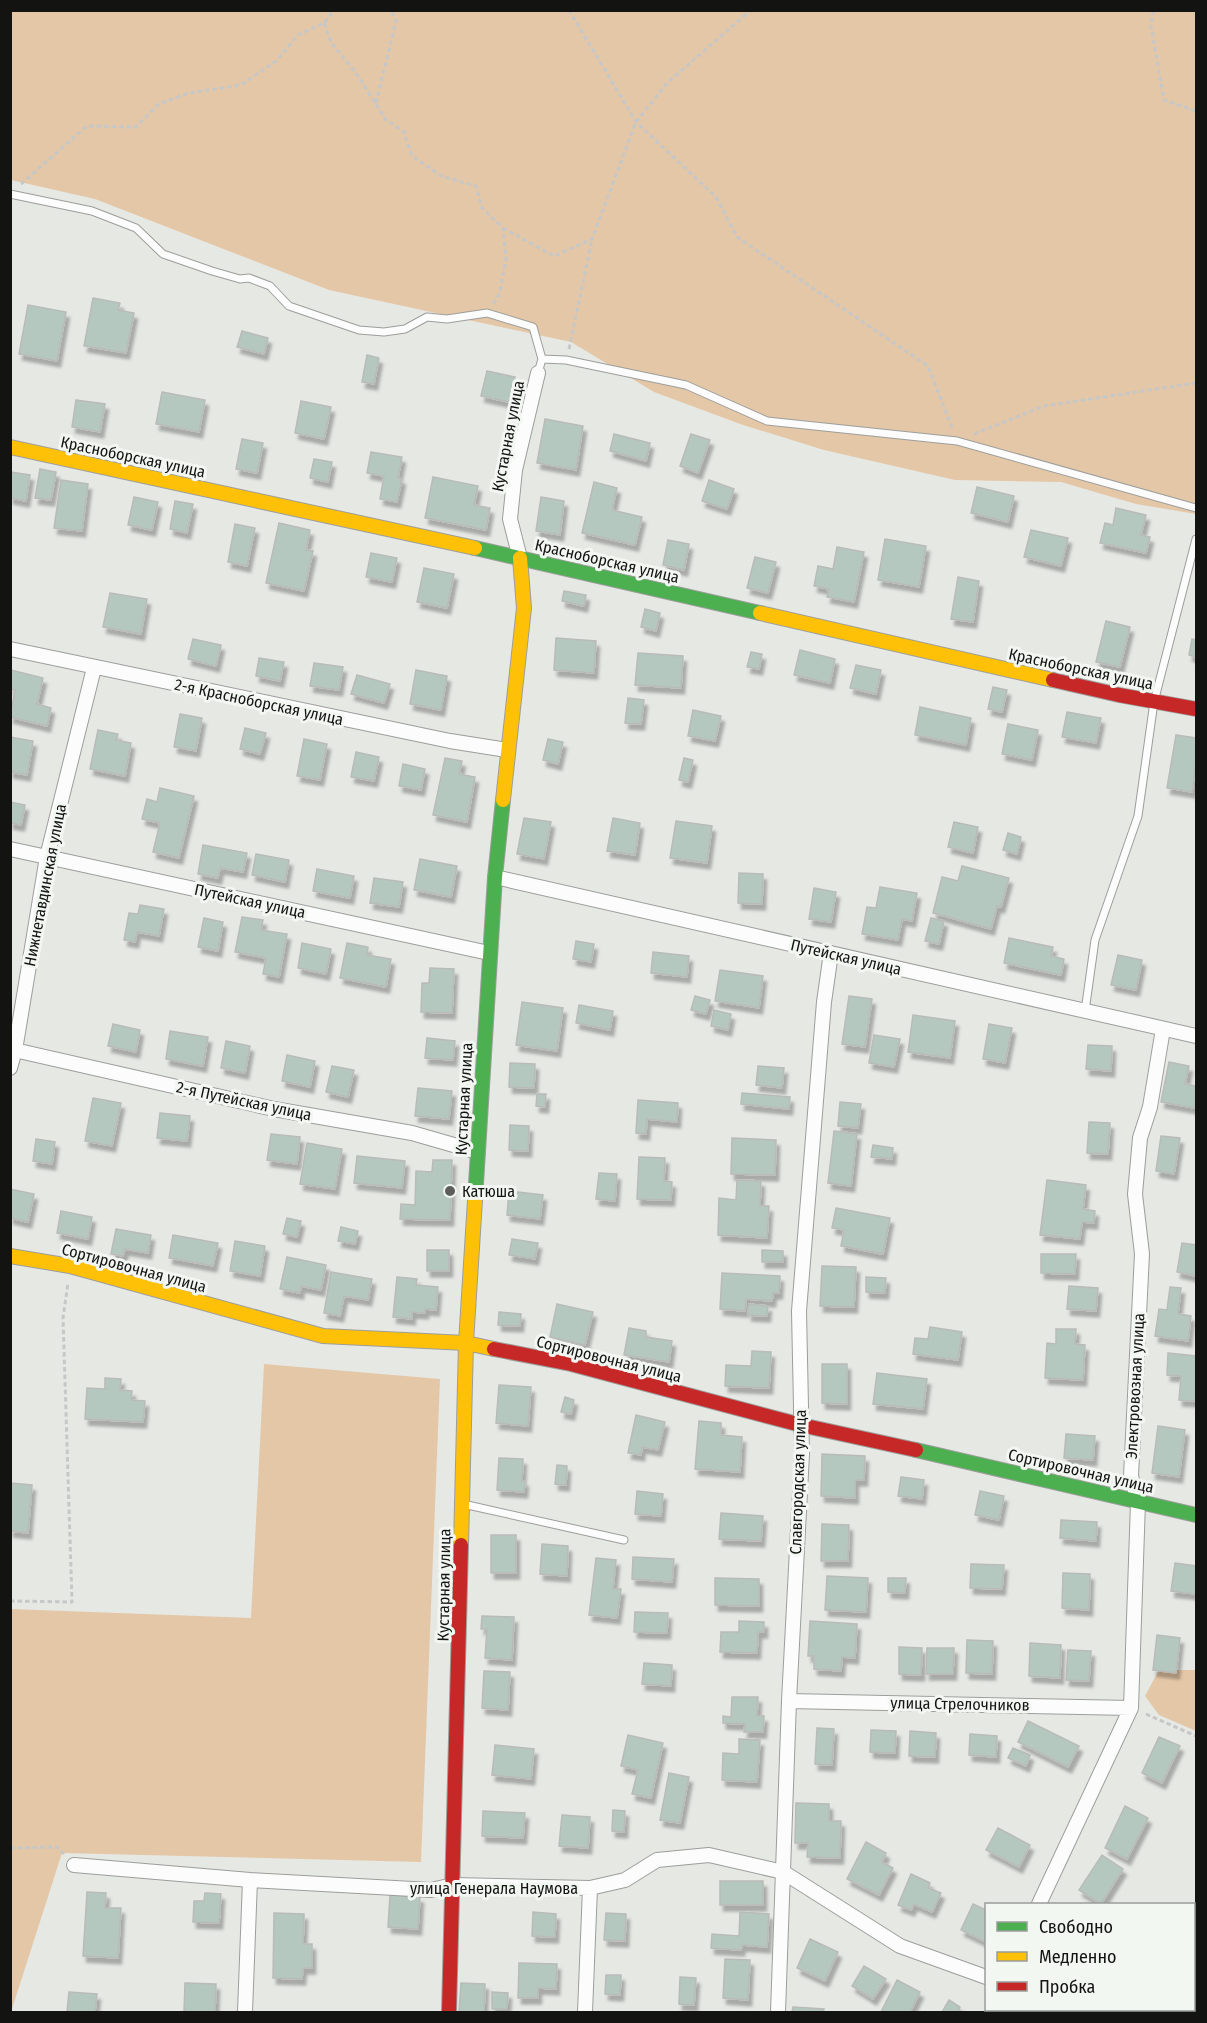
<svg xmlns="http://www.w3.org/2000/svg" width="1207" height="2023" font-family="'Fira Sans Condensed',sans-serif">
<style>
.forest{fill:#e4c7a7}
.building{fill:#b5c8c0;stroke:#b9bbb9;stroke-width:1.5;filter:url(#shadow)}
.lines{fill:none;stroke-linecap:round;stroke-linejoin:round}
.lane-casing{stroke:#9d9e9c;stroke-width:9}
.street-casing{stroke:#9d9e9c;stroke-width:16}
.fast-casing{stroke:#9d9e9c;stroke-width:16}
.slow-casing{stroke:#9d9e9c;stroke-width:16}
.jam-casing{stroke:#9d9e9c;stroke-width:16}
.path{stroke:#c6c7c6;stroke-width:3;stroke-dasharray:4.5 3;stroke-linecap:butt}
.lane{stroke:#fbfcfb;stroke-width:7}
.street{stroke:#fbfcfb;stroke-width:14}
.fast{stroke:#4caf50;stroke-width:14}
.slow{stroke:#ffc107;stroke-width:14}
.jam{stroke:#c62828;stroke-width:14}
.poi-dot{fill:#5d5e5c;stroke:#f2f7f1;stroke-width:2}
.labels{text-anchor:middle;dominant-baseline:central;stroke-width:6;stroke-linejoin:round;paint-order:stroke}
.street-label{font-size:16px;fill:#131412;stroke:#f2f7f1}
.poi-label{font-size:16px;fill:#131412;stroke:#f2f7f1;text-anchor:start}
</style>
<defs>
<filter id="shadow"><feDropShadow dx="3.5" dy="6" stdDeviation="1.5" flood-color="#0004"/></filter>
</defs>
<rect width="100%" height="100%" fill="#e6e8e4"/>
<path class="forest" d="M11 11H1196V514L1136 504 1061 482 955 480 824 450 743 425 654 392 571 342 329 290 95 199 11 180Z
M264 1364 440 1379 421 1862 62 1853 11 2012V1609L251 1618Z
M1159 1670H1196V1731L1159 1715 1145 1696Z"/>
<path class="building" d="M93 298 120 303 118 310 134 313 126 353 84 346Z
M28 305 66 312 57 361 19 354Z
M242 331 268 338 264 354 237 347Z
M367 355 379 358 374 384 362 382Z
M487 371 515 377 509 402 481 396Z
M162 392 205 400 199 432 156 424Z
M76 400 105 404 100 432 72 427Z
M301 401 331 407 324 439 295 433Z
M545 419 583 426 576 470 537 463Z
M614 434 650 443 646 461 610 451Z
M691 434 710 440 698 473 680 466Z
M242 439 263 443 257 473 236 469Z
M371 452 402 457 398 478 402 479 397 502 380 499 384 476 367 473Z
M314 459 332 462 328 482 310 478Z
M40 469 56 472 51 500 35 498Z
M10 472 30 475 26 501 10 498Z
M433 477 478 486 474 505 490 508 486 530 425 518Z
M61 480 88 484 82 531 54 528Z
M709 480 734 489 727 509 702 501Z
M594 482 617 488 612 510 642 517 635 545 582 533Z
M977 487 1014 496 1008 522 971 513Z
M134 497 158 502 152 530 128 525Z
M541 497 564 501 560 535 536 531Z
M175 501 193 504 187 533 170 529Z
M1116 508 1146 515 1141 535 1150 537 1146 553 1100 543 1105 523 1113 525Z
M279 523 310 530 306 550 313 551 304 591 266 583Z
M235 524 255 528 247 566 228 562Z
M1031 530 1068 538 1061 566 1024 557Z
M885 539 926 546 919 587 878 580Z
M668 540 689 544 684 570 663 565Z
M837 547 864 552 854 602 827 597 829 589 814 586 818 566 833 569Z
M371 553 397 558 392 582 366 577Z
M755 557 776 562 768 593 747 588Z
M424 568 454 574 447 608 417 602Z
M958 577 979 581 973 622 951 619Z
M564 591 586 595 584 606 562 601Z
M110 593 147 599 141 634 103 627Z
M645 609 660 613 656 631 641 627Z
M1106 621 1130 627 1120 667 1096 662Z
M556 638 596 641 594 673 554 670Z
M193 639 221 645 216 666 188 659Z
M1192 639 1196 640V657L1189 655Z
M800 650 835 659 830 683 794 675Z
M751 652 762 654 759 669 747 667Z
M638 653 683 656 681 688 635 685Z
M259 658 284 662 280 681 256 676Z
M314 663 343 667 339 690 310 686Z
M856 665 881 670 876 694 850 688Z
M11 670 43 678 37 704 51 708 47 726 10 717 15 690 10 689Z
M416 670 447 676 441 710 410 704Z
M357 675 390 684 384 703 351 694Z
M993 687 1007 690 1002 712 988 709Z
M628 698 644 700 641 724 625 723Z
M920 707 971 718 966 745 915 735Z
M693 710 721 716 715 741 688 736Z
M1067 712 1101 718 1096 743 1062 737Z
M180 714 202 718 196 751 174 747Z
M1008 724 1038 730 1032 760 1002 754Z
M245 728 266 733 260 754 240 749Z
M98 730 118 734 116 740 131 743 125 776 90 769Z
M1176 735 1196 738V762L1192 792 1167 788Z
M10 737 33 741 27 775 10 772Z
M304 739 327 744 320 780 297 776Z
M548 739 563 742 558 764 543 760Z
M356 752 379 757 374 781 351 777Z
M445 758 462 761 459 774 475 777 467 822 433 815Z
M684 758 693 760 688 782 679 780Z
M403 764 425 769 421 790 399 786Z
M160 788 194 796 179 858 153 852 160 823 142 819 147 799 157 802Z
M10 802 25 805 21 825 10 823Z
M524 818 551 822 544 859 517 854Z
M613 818 640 823 635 855 607 851Z
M676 821 712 826 707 863 670 858Z
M954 822 978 827 973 853 948 847Z
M1008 833 1021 837 1017 854 1003 850Z
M203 845 247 853 243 872 220 868 218 878 198 874Z
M256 854 289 860 285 882 252 875Z
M420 859 457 866 451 897 414 890Z
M962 866 1009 878 1001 907 997 906 991 929 933 913 942 877 958 881Z
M317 869 354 876 350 898 313 891Z
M739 873 763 874 762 904 738 903Z
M374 878 403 882 399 907 370 903Z
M880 887 917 893 912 921 902 919 898 940 862 934 867 907 876 908Z
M814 888 836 892 831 922 809 919Z
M140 905 164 909 159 936 137 932 135 942 124 940 129 913 138 914Z
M242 917 263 920 261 930 287 934 279 977 263 974 266 958 235 952Z
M204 918 223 922 218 951 198 947Z
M931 918 944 921 939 944 925 941Z
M1009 938 1053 947 1051 956 1064 959 1061 975 1004 963Z
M576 941 594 944 591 962 573 959Z
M302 943 331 949 326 974 298 968Z
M347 943 368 947 367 955 391 959 386 987 340 978Z
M653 952 689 956 687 977 651 973Z
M1118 955 1142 960 1136 990 1111 985Z
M430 968 454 969 452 1013 421 1012 422 983H429Z
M720 970 763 976 759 1008 715 1001Z
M695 996 710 1000 706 1014 691 1010Z
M849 996 872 999 865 1047 842 1044Z
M522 1002 563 1008 557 1051 516 1045Z
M579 1005 613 1011 610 1030 576 1023Z
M714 1010 731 1014 728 1030 711 1026Z
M913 1015 955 1021 950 1058 908 1052Z
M113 1024 140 1030 136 1052 108 1046Z
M989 1024 1012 1028 1005 1063 983 1059Z
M170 1031 208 1037 203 1066 166 1059Z
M874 1035 900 1039 894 1067 869 1063Z
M427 1038 455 1041 453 1060 425 1058Z
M226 1041 250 1046 245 1073 221 1068Z
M1088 1045 1112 1046 1111 1071 1086 1069Z
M287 1055 315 1061 310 1087 282 1081Z
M1169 1062 1189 1066 1185 1084 1196 1086 1195 1108 1161 1102Z
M510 1063 535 1064 534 1088 509 1087Z
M332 1066 354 1070 348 1097 326 1092Z
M758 1066 784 1068 782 1088 756 1085Z
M418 1088 452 1091 449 1119 415 1116Z
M742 1093 790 1097 789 1109 741 1104Z
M537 1094H546L545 1107 536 1106Z
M93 1098 121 1103 112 1146 85 1141Z
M638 1100 678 1103 677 1122 647 1119 646 1134 636 1133Z
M840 1102 861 1104 858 1128 838 1126Z
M160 1113 190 1116 187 1141 157 1138Z
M1089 1122 1110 1123 1108 1154 1087 1153Z
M510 1125 529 1126 528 1151 509 1150Z
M834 1131 857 1134 851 1186 828 1183Z
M271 1134 300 1137 297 1164 267 1160Z
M1161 1136 1180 1138 1174 1174 1156 1171Z
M732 1138 776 1140 775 1175 731 1174Z
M36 1139 55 1142 52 1164 33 1161Z
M307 1143 342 1149 335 1189 300 1184Z
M873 1145 893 1148 892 1159 871 1157Z
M357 1156 405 1161 402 1188 354 1183Z
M639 1157 665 1158 664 1181 672 1182 671 1200 637 1199Z
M433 1160H452L450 1220 400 1219 401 1204 415 1205 416 1171 432 1172Z
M599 1173 617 1174 615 1201 596 1199Z
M737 1180 761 1181 760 1206H769L767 1238 718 1235 719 1198 736 1200Z
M1047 1180 1086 1185 1083 1209 1095 1211 1094 1223 1082 1222 1080 1239 1040 1235Z
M10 1189 34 1194 28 1222 10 1218Z
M509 1191 543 1195 540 1219 507 1215Z
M836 1208 890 1218 883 1254 841 1246 844 1230 832 1228Z
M61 1211 92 1217 88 1239 57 1233Z
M287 1218 301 1221 297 1237 283 1234Z
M341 1227 358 1231 355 1244 338 1241Z
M116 1229 151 1235 148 1253 125 1249 123 1256 111 1254Z
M173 1235 218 1243 213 1266 169 1258Z
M512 1239 538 1243 535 1259 509 1255Z
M235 1241 265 1246 260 1276 230 1271Z
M1182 1243 1196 1245V1276L1177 1272Z
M427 1250H449V1271H427Z
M762 1250 783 1251V1262H762Z
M1041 1254H1076L1075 1274 1041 1273Z
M287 1257 326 1265 321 1290 301 1286 300 1293 280 1289Z
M822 1266 856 1267 854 1307 820 1306Z
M331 1272 372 1279 368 1300 344 1296 340 1316 324 1313Z
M722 1273 780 1276 779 1293H773L772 1301 746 1299 745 1311 720 1309Z
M397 1277 417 1279 416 1285 438 1287 436 1310 425 1309V1313L412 1312V1319L393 1317Z
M866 1277 886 1278 885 1293 866 1292Z
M1069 1286 1098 1288 1096 1311 1067 1309Z
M1170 1287 1181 1288 1178 1314 1191 1316 1188 1341 1155 1336 1159 1309 1167 1310Z
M557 1304 593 1312 585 1345 550 1337Z
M749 1304 768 1306 767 1316 748 1315Z
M499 1312 521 1314 520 1326 498 1325Z
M930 1327 962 1332 958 1360 913 1354 915 1338 928 1339Z
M629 1328 646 1331V1337L672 1341 669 1362 624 1355Z
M1056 1329H1076L1075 1344 1085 1345 1083 1380 1045 1378 1047 1343 1056 1344Z
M752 1351 771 1352 769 1388 725 1386 726 1365 751 1366Z
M1168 1353 1196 1356V1401L1179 1400 1181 1376 1167 1375Z
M822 1364H847V1404L822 1403Z
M877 1373 927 1379 923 1409 873 1404Z
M105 1378 121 1379 120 1390 132 1391 131 1400 145 1401 143 1422 85 1419 87 1388 105 1389Z
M499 1385 531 1387 528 1426 496 1423Z
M565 1397 574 1400 571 1414 561 1412Z
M636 1415 665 1422 658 1450 642 1447 641 1455 628 1453Z
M699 1421 721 1423V1435L742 1437 740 1472 695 1469Z
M1158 1426 1185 1430 1179 1477 1152 1473Z
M1066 1434 1095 1436 1093 1460 1064 1458Z
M822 1454 865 1456 864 1480H855V1498L821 1496Z
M499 1458 523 1459 522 1481H525L524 1492 497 1490Z
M557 1465 567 1466 566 1485 555 1484Z
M901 1477 924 1480 922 1499 898 1496Z
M10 1483 32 1485 28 1533 10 1531Z
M637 1491 663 1494 661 1516 635 1514Z
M980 1491 1004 1496 999 1520 975 1515Z
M721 1513 763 1516 761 1541 719 1539Z
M1061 1520 1097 1522 1096 1541 1060 1538Z
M822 1524 849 1525 848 1561H821Z
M491 1535H516V1573H491Z
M542 1544 568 1546 567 1576 540 1574Z
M633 1557 674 1559 672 1582 632 1579Z
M596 1558 616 1560 613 1589H621L617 1618 589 1615Z
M1175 1563 1196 1566V1594L1171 1591Z
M971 1564 1004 1565 1002 1589 970 1588Z
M1063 1573 1090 1574 1089 1610 1062 1608Z
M827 1576 868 1578 866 1612 825 1610Z
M715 1578 759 1579V1606L715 1605Z
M888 1578H906L905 1593 888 1592Z
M635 1612 668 1613 667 1633 634 1632Z
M482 1616 514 1617 512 1660 485 1658 487 1629H481Z
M739 1621 764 1622V1632H758L757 1653 720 1652 721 1632H739Z
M810 1621 857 1624 855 1658 842 1657 841 1671 814 1669V1656H808Z
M1157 1635 1180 1638 1176 1673 1153 1670Z
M967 1640 993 1641 992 1674 966 1673Z
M1030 1643 1061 1645 1060 1678 1029 1676Z
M899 1647 922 1648 921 1675 899 1674Z
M927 1648H954L953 1674H926Z
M1068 1650 1091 1651 1089 1681 1066 1680Z
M644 1663 672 1665 671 1686 642 1684Z
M484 1671 510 1672 508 1710 482 1708Z
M732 1697H758L757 1716H764L763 1732H744L745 1724 723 1723V1716L731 1717Z
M1028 1721 1079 1746 1068 1767 1018 1742Z
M817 1728 834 1729 832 1765 815 1764Z
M871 1730 896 1731 895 1753 870 1752Z
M910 1731 936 1733 935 1757 909 1756Z
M970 1734 997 1736 996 1757 969 1755Z
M628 1735 663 1743 651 1798 632 1794 638 1770 621 1766Z
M1159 1737 1180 1746 1162 1783 1142 1773Z
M739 1739 760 1740 757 1782 722 1780 723 1753 739 1754Z
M495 1745 534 1749 531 1779 492 1775Z
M1013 1748 1030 1755 1026 1766 1008 1758Z
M669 1773 689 1777 680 1823 660 1820Z
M796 1803 829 1804V1821H841L840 1858 807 1857 808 1843H795Z
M1125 1806 1148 1818 1127 1859 1105 1848Z
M613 1810 625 1811 624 1832 612 1831Z
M483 1811 525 1813 523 1838 482 1836Z
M562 1815 590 1817 588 1848 559 1846Z
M998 1828 1030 1845 1019 1867 986 1850Z
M866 1842 886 1853 882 1862 893 1868 879 1895 847 1879Z
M1102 1855 1123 1869 1101 1904 1079 1890Z
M911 1874 930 1883 928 1888 941 1893 932 1912 914 1904 911 1910 898 1905Z
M720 1881H763V1905H720Z
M87 1892 106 1893 105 1908H121L118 1958 83 1956Z
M205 1893 221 1894 219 1923 193 1922 194 1901H204Z
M390 1895 420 1897 418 1929 388 1927Z
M973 1904 986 1910V1942L961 1930Z
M533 1912 556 1914 555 1937 532 1936Z
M740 1912 769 1914 767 1947 742 1945 741 1950 711 1948 712 1934 739 1936Z
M274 1913 304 1914 303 1944H312V1968H303L302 1979 273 1978Z
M606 1913 626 1914 625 1941 604 1940Z
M810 1939 838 1952 825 1981 797 1968Z
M725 1959 750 1960 748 2000 723 1998Z
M519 1963 557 1964 556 1989 538 1988V1998H518Z
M864 1966 886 1979 873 1999 852 1986Z
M606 1975H621L620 1995 605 1994Z
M680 1977 696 1978 694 2005 679 2004Z
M897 1980 920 1992 910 2012H881Z
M185 1983 216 1984 215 2012H184Z
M461 1983 485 1984 484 2012H459Z
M69 1992 97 1994 95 2012H67Z
M492 1992 508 1993 507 2009H492Z
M949 2000 960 2007 958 2012H942Z
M793 2007 824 2009 823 2012H792Z"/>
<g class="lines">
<g class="lane-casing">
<path id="lane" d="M10 194 92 211 136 228 163 254 212 271 240 279 249 278 270 286 289 306 359 330 384 332 405 329 427 317 447 319 487 313 533 327 542 359 538 373
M542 359 566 360 686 385 767 421 957 441 1196 508
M1085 1011 1095 940 1138 816 1154 702 1196 539
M463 1504 624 1540"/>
</g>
<g class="street-casing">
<path id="street" d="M520 558 510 519 515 470 538 373
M10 649 450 741 507 750
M10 849 489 953
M495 877 1196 1036
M10 1049 274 1109 412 1133 478 1152
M10 1068 15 1050 47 857 94 668
M789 1701 1131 1708
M74 1865 250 1880 431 1890 453 1885 590 1888 625 1880 657 1860 709 1855 783 1872 900 1946 986 1977
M1039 1904 1131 1708 1138 1502 1131 1476 1142 1254 1135 1194 1140 1138 1150 1107 1163 1029
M1044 2010 1049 2012
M245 2012 250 1880
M585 2012 590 1888
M778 2012 789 1701 802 1454 799 1311 824 1002 831 953"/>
</g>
<g class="fast-casing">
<path id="fast" d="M475 548 760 613
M475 1200 495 877 503 800
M916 1450 1196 1515"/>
</g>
<g class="slow-casing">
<path id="slow" d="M10 447 475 548
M760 613 1053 680
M503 800 524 608 520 558
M10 1256 70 1266 323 1336 466 1343 494 1349
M461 1545 466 1343 475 1200"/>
</g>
<g class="jam-casing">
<path id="jam" d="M1053 680 1119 695 1196 709
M494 1349 571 1364 801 1425 916 1450
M449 2012 461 1545"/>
</g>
<path class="path" d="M569 10 636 122 716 197 737 237 928 366 953 430
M1153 10 1151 26 1164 100 1196 111
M324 23 331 42 358 76 386 120 404 132 412 156 441 176 476 186 482 208 503 228 506 259 499 295 493 304
M376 103 396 21 391 10
M21 184 87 126 136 127 159 104 189 93 241 85 276 61 298 35 324 23 334 10
M503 228 554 256 592 239 636 122 667 83 751 10
M569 349 592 239
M974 434 1044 406 1196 383
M10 1601 72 1602 63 1318 68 1283
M1146 1714 1196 1736
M10 1848 57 1847 65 1855"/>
<use href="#lane" class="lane"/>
<use href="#street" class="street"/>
<use href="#fast" class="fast"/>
<use href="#slow" class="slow"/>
<use href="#jam" class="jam"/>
</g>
<circle class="poi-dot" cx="450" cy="1191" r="6"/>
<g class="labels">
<g class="street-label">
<text transform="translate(508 436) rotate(-79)">Кустарная улица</text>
<text transform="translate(133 457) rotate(12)">Красноборская улица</text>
<text transform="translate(607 561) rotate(13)">Красноборская улица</text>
<text transform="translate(1081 669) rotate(12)">Красноборская улица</text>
<text transform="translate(259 702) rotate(12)">2-я Красноборская улица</text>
<text transform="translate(45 885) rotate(-79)">Нижнетавдинская улица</text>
<text transform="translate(250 901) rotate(12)">Путейская улица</text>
<text transform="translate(846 957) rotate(13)">Путейская улица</text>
<text transform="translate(464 1099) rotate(-87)">Кустарная улица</text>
<text transform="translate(244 1101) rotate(12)">2-я Путейская улица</text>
<text transform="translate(134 1268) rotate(15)">Сортировочная улица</text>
<text transform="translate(609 1359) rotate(14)">Сортировочная улица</text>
<text transform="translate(1135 1386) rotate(-87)">Электровозная улица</text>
<text transform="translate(1081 1471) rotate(13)">Сортировочная улица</text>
<text transform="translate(798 1482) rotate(-88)">Славгородская улица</text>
<text transform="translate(444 1585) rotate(-89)">Кустарная улица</text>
<text transform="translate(960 1704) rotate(1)">улица Стрелочников</text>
<text x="494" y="1888">улица Генерала Наумова</text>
</g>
<g class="poi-label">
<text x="462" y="1191">Катюша</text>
</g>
</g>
<rect width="1207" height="2023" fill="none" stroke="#131412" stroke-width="24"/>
<rect x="985" y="1903" width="210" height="108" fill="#f2f7f1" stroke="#999c98" stroke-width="1.5"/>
<rect x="997" y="1922" width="30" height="9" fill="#4caf50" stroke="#999c98" stroke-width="1.5"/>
<text x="1039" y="1933" font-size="18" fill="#131412">Свободно</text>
<rect x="997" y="1952" width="30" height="9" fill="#ffc107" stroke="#999c98" stroke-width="1.5"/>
<text x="1039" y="1963" font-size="18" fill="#131412">Медленно</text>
<rect x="997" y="1982" width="30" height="9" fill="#c62828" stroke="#999c98" stroke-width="1.5"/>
<text x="1039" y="1993" font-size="18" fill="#131412">Пробка</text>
</svg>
